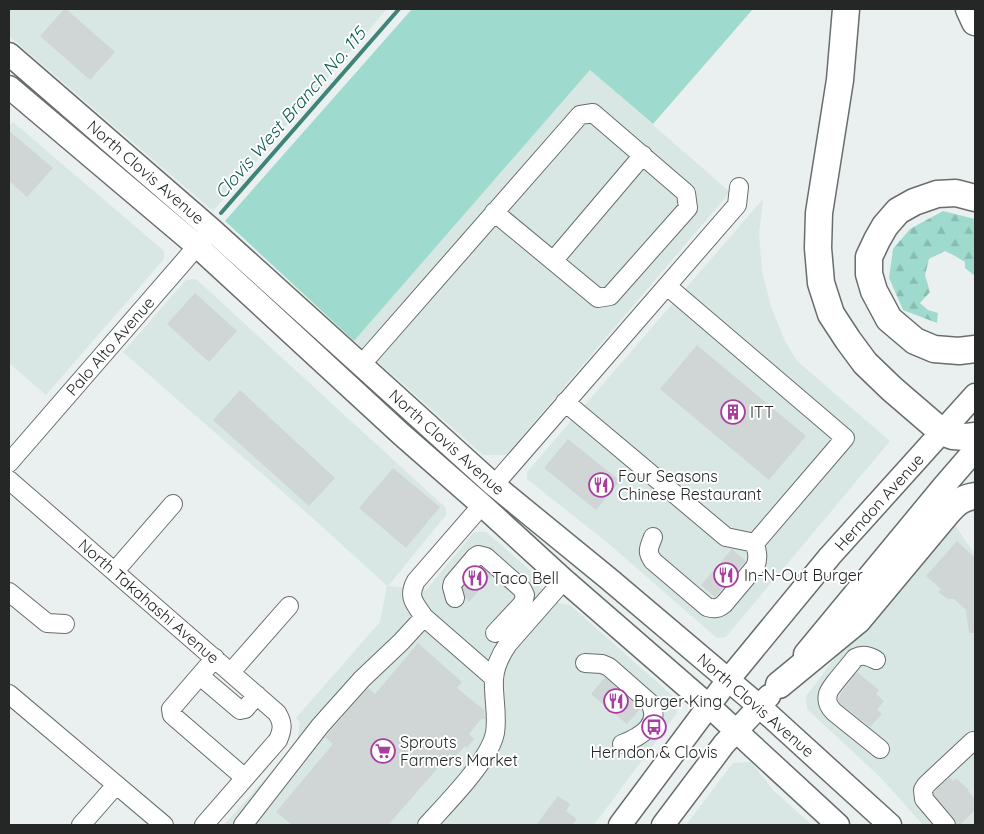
<svg xmlns="http://www.w3.org/2000/svg" width="984" height="834" font-family="Quicksand,sans-serif">
<style>
.built{fill:#d8e7e4}
.green{fill:#9edbce}
.forest{fill:url(#forest-firs)}
.lines{fill:none;stroke-linecap:round;stroke-linejoin:round}
.stream{stroke:#3f8478;stroke-width:4}
.building{fill:#d0d6d5}
.minor-casing{stroke:#686e6c;stroke-width:20}
.major-casing{stroke:#686e6c;stroke-width:25}
.highway-casing{stroke:#686e6c;stroke-width:29}
.minor{stroke:#fff;stroke-width:18}
.major{stroke:#fff;stroke-width:22}
.highway{stroke:#fff;stroke-width:26}
.labels{text-anchor:middle;dominant-baseline:central;stroke-width:4;stroke-linejoin:round;paint-order:stroke}
.street-label{font-size:16px;fill:#242726;stroke:#fff}
.poi-label{font-size:16px;fill:#242726;stroke:#fff;text-anchor:start}
.water-label{font-size:18px;font-style:italic;fill:#0b5e52;stroke:#fff}
</style>
<defs>
<pattern id="forest-firs" width="22" height="20" patternUnits="userSpaceOnUse" patternTransform="scale(1.25)"><rect width="22" height="20" fill="#9edbce"/><path d="M5 1l3.5 6h-7zM16 11l3.5 6h-7z" fill="#88bcb1"/></pattern>
</defs>
<rect width="100%" height="100%" fill="#eaf0ef"/>
<path class="built" d="M9 9H387L213 211 9 36Z
M590 70 730 192 506 455H483L354 341Z
M13 122 164 251V259L46 395 9 363V126Z
M763 199 759 234 762 271 771 307 785 341 797 361 890 441 726 637 717 638 609 544 527 479V472Z
M196 279 446 508V515L388 586 426 590 474 532H486L539 578 540 587 559 603 570 605 675 698 677 713 594 825H224L297 743 300 722 296 718 380 622 387 586 316 521 123 352 186 280Z
M951 519 975 555V825H923L881 778 807 709 806 696 849 640Z
M751 762 774 791 812 825H686L733 763Z"/>
<path class="green" d="M412 9H753L653 124 590 70 354 341 225 221Z"/>
<path class="forest" d="M943 211 975 219V276L965 268V262L955 256 945 251 929 259 925 275 930 292 920 303 928 310 938 313 937 323 903 310 889 278 893 249 910 229Z"/>
<g class="lines">
<path class="stream" d="M221 213 399 9"/>
</g>
<path class="building" d="M64 9H66L115 52 90 80 40 36Z
M9 131 53 168 27 197 9 181Z
M195 293 237 331 209 362 167 324Z
M697 345 806 436 769 480 660 389Z
M240 390 335 478 309 506 213 420Z
M568 439 620 481 596 510 544 468Z
M393 468 440 507 406 548 359 508Z
M957 541 975 558V633H969L966 610 954 599H948L938 592 941 589 926 576Z
M732 549 746 561 715 597 701 585Z
M481 567 491 576 469 602 465 598 463 587Z
M418 643 462 682 457 688 484 710 485 719H481L469 734 474 739 467 748 465 746 454 758 450 754 388 825H292L276 812 333 744 325 737 368 688 375 694Z
M857 672 879 690 876 694 884 701 877 710 882 714 870 727 841 704 838 700 841 693Z
M605 677 640 709 627 724 591 694Z
M950 777 953 781 956 778 969 790 968 791 975 799V810L960 825 956 824 954 818 934 795V792Z
M558 796 570 804 566 811 577 819 572 825H536Z"/>
<g class="lines">
<g class="minor-casing">
<path id="minor" d="M553 261 643 155
M361 365 580 115 593 113 686 193 688 208 610 296 598 298 494 212
M565 402 726 537 755 543 845 438 667 286
M9 463 205 237
M9 480 277 713C283 723 283 729 278 740L204 825
M494 485 737 205 739 187
M653 537C649 548 646 551 653 561L707 607C714 609 718 609 724 604L755 567C759 558 757 552 755 543
M115 571 173 504
M9 592 47 623 65 624
M455 598 452 587 453 583 475 557 478 555 486 557 522 589 525 595 523 603 495 633
M424 617 494 678
M215 658 171 709 172 715 245 778
M876 660C869 656 863 654 855 658 850 665 829 688 828 694 826 702 829 707 834 712L880 749
M585 663 602 664 609 667 650 703C662 724 640 737 622 744
M231 672 289 606
M200 676 240 710 245 709 257 695
M9 694 164 825
M81 825 116 785
M243 825 320 726 362 679 401 642 424 617C415 604 407 597 416 581L482 505
M427 825C446 804 490 760 495 733 498 715 493 697 494 679 495 666 501 654 508 644L564 580
M946 825 924 799 923 790 926 785 973 741"/>
</g>
<g class="major-casing">
<path id="major" d="M9 54 211 229 494 485 609 579 759 706 890 825
M9 87 197 246 401 434 482 505 564 580 709 706 838 825
M805 654 943 487 975 450
M620 825 728 680 830 556 975 395
M663 825 724 744 769 696"/>
</g>
<g class="highway-casing">
<path id="highway" d="M846 9 840 80 819 213 818 248 821 283 831 314 848 340 865 363 892 389 942 432 953 436 966 437 975 436
M969 9 975 22
M975 198 956 193 937 194 914 202 898 211 885 226 877 240 869 257V274L874 291 889 319 915 341 934 349 959 351 975 349
M779 685 858 620 948 512C957 502 962 498 975 496"/>
</g>
<use href="#minor" class="minor"/>
<use href="#major" class="major"/>
<use href="#highway" class="highway"/>
</g>
<defs>
<g id="building-ring" transform="scale(1.25)"><circle r="9.5" fill="#fff" stroke="#a73ea0" stroke-width="1.5"/><path d="M-4-6H4V6H1V3H-1V6H-4ZM-2.5-4.3h1.7v1.8h-1.7ZM.8-4.3h1.7v1.8H.8ZM-2.5-1h1.7V.8h-1.7ZM.8-1h1.7V.8H.8Z" fill="#a73ea0"/></g>
<g id="restaurant-ring" transform="scale(1.25)"><circle r="9.5" fill="#fff" stroke="#a73ea0" stroke-width="1.5"/><path d="M-5-6h1v4h1v-4h1v4h1v-4h1v5L-1.5 .5V6h-2V.5L-5-1ZM5-6V6H3V1.5H1.5Q1.5-4 5-6Z" fill="#a73ea0"/></g>
<g id="bus-ring" transform="scale(1.25)"><circle r="9.5" fill="#fff" stroke="#a73ea0" stroke-width="1.5"/><path d="M-5-6H5V4H4V6H2V4H-2V6H-4V4H-5ZM-3.5-4V0h7V-4ZM-3.5 1.2v1.5H-2V1.2ZM2 1.2v1.5H3.5V1.2Z" fill="#a73ea0"/></g>
<g id="supermarket-ring" transform="scale(1.25)"><circle r="9.5" fill="#fff" stroke="#a73ea0" stroke-width="1.5"/><path d="M-6-5.5h2.5l.6 2H6L4.5 2H-2.5L-4.4-4H-6ZM-1.5 3.2a1.3 1.3 0 1 0 .1 0ZM3 3.2a1.3 1.3 0 1 0 .1 0Z" fill="#a73ea0"/></g>
</defs>
<g fill-rule="evenodd">
<use href="#building-ring" x="733" y="412"/>
<use href="#restaurant-ring" x="601" y="485"/>
<use href="#restaurant-ring" x="726" y="575"/>
<use href="#restaurant-ring" x="475" y="578"/>
<use href="#restaurant-ring" x="616" y="701"/>
<use href="#bus-ring" x="654" y="727"/>
<use href="#supermarket-ring" x="383" y="751"/>
</g>
<g class="labels">
<g class="street-label">
<text transform="translate(146 172) rotate(41)">North Clovis Avenue</text>
<text transform="translate(110 346) rotate(-49)">Palo Alto Avenue</text>
<text transform="translate(447 442) rotate(42)">North Clovis Avenue</text>
<text transform="translate(879 502) rotate(-48)">Herndon Avenue</text>
<text transform="translate(149 601) rotate(41)">North Takahashi Avenue</text>
<text transform="translate(756 705) rotate(41)">North Clovis Avenue</text>
</g>
<g class="poi-label">
<text x="750" y="412">ITT</text>
<text x="618" y="476">Four Seasons<tspan x="618" dy="18">Chinese Restaurant</tspan></text>
<text x="744" y="575">In-N-Out Burger</text>
<text x="492" y="578">Taco Bell</text>
<text x="634" y="701">Burger King</text>
<text x="400" y="742">Sprouts<tspan x="400" dy="18">Farmers Market</tspan></text>
<text x="654" y="752" text-anchor="middle">Herndon &amp; Clovis</text>
</g>
<g class="water-label">
<text transform="translate(290 113) rotate(-49)">Clovis West Branch No. 115</text>
</g>
</g>
<rect width="984" height="834" fill="none" stroke="#242726" stroke-width="20"/>
</svg>
